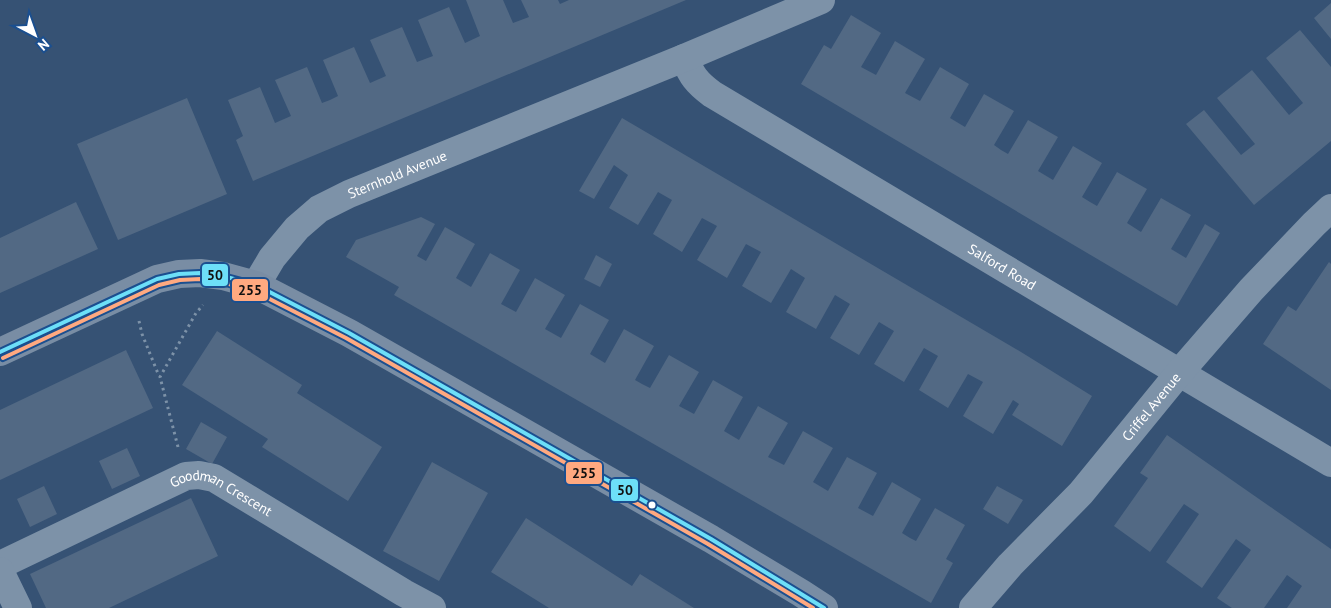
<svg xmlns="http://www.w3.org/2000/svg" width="1331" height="608" font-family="'PT Sans',sans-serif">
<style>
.building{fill:#526984}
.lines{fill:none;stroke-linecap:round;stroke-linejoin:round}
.path{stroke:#7d92a8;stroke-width:3;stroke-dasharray:2.5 4;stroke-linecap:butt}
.minor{stroke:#7d92a8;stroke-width:28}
.secondary{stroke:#798da4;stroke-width:28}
.bus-1-casing{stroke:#1b4f8f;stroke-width:8}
.bus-2-casing{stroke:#1b4f8f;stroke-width:8}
.bus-1{stroke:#6ddff8;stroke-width:4}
.bus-2{stroke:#ffa980;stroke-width:4}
.bus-dot{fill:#fff;stroke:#1b4f8f;stroke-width:2}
.labels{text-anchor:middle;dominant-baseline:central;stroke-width:4.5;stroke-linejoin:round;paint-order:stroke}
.street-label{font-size:14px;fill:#fff;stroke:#1b4f8f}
.line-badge{stroke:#1b4f8f;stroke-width:2}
.pale-badge-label{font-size:14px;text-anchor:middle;font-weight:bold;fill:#111}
</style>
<rect width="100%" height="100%" fill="#365274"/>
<path class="building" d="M466 0H503L513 23 529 17 521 0H558L560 4 569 0H686L253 181 236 140 243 136 228 100 260 87 275 123 291 116 275 80 307 67 322 103 330 100 338 96 323 60 354 47 370 83 386 76 370 40 402 27 417 62 433 56 418 20 449 7 465 43 480 36Z
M1331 3V39L1314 18Z
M851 15 881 33 861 67 876 75 895 41 925 59 905 93 920 101 940 67 969 84 950 118 965 127 984 94 1014 111 994 145 1001 150 1008 154 1028 120 1058 137 1038 171 1053 180 1073 146 1102 163 1082 197 1090 202 1097 206 1117 172 1147 189 1127 223 1141 232 1161 198 1191 215 1171 249 1186 258 1205 224 1220 233 1177 306 801 84 824 45 831 49Z
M1300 30 1331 67V141L1254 205 1186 124 1204 110 1241 155 1255 144 1217 98 1252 70 1289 115 1303 103 1266 58Z
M187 98 227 194 118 240 77 144Z
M622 118 1021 352 1092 396 1062 446 1012 415 1019 404 1013 400 993 434 963 416 983 382 968 374 948 408 919 390 938 356 924 348 904 382 874 364 894 331 879 322 859 355 830 338 850 304 835 295 816 329 786 312 805 278 791 269 771 303 742 286 761 252 746 244 727 278 697 260 717 226 702 218 682 252 653 234 672 200 658 192 638 225 609 208 628 175 614 165 594 199 579 191Z
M76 202 98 249 0 293V238Z
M421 217 435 224 417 256 426 261 445 227 475 244 456 278 471 287 490 253 520 270 501 304 516 312 535 278 565 295 545 329 561 338 580 304 609 320 590 354 605 363 624 329 654 346 635 380 642 384 650 388 669 355 699 372 679 406 694 414 713 380 743 397 724 431 739 440 758 406 788 423 768 457 784 465 803 431 833 448 813 482 828 491 847 457 877 473 858 508 873 516 892 482 921 499 902 533 910 538 916 541 935 508 965 525 946 559 953 563 931 603 394 295 399 287 346 257 356 240Z
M596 255 612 264 600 287 584 279Z
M1329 262 1331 264V390L1263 344 1288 306 1296 311Z
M217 331 302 385 297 393 382 447 348 501 262 447 268 439 182 385Z
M126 350 153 408 0 480V410Z
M201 422 227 437 212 464 186 449Z
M1167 435 1331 549V608H1287L1302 586 1287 575 1264 608H1232L1217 598 1251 550 1236 539 1202 588 1166 562 1199 514 1184 504 1150 552 1114 526 1148 478 1140 473Z
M127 448 140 476 112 489 99 461Z
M432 462 488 493 439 581 383 551Z
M44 486 57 514 30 527 17 499Z
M997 486 1023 500 1008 524 983 509Z
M191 498 218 556 109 608H46L30 574Z
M526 518 632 586 640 574 694 608H549L491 572Z"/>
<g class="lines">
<path class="path" d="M139 321 142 334 159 376
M178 447 160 377 196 313 203 305"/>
<g class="minor">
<path id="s1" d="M684 58C692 76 696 82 712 94L1331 463"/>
<path id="s2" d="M256 285 272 258 297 228 319 209 349 194 684 58 821 0"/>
<path id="s3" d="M0 565 186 476 199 475 214 478 404 593 432 608"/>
<path d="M0 571 18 608"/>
<path id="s4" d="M973 608 1010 565 1081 493 1179 373 1251 290 1314 224 1331 208"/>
</g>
<path class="secondary" d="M0 352 157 279 179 274 200 273 223 276 256 285 349 333 711 539 801 593 824 608"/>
<g class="bus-1-casing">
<path id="bus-1" d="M0 352 157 279 179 274 200 273 223 276 256 285 349 333 711 539 824 608"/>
</g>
<g class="bus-2-casing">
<path id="bus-2" d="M3 358 159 285 180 280 200 279 222 282 254 291 346 338 708 544 813 608"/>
</g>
<use href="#bus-1" class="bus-1"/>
<use href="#bus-2" class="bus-2"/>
</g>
<circle class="bus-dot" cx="652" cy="505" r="4.5"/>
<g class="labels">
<g class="street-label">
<text stroke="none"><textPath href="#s2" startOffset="185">Sternhold Avenue</textPath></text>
<text stroke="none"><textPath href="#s1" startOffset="384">Salford Road</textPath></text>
<text stroke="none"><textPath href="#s4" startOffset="269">Criffel Avenue</textPath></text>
<text stroke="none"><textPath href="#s3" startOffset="245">Goodman Crescent</textPath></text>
</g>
</g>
<g class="line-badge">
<rect x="201" y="263" width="28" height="24" rx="5" fill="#6ddff8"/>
<rect x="231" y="278" width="38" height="24" rx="5" fill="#ffa980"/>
<rect x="565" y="461" width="38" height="24" rx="5" fill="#ffa980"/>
<rect x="610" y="478" width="29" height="24" rx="5" fill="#6ddff8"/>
</g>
<g class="pale-badge-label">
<text x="215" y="280">50</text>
<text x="250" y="295">255</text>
<text x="584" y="478">255</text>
<text x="625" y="495">50</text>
</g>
<g transform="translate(35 35) rotate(139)" stroke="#1b4f8f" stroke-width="4" paint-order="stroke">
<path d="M0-4L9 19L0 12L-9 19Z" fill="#ffffff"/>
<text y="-8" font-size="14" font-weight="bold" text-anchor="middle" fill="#ffffff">N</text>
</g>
</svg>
